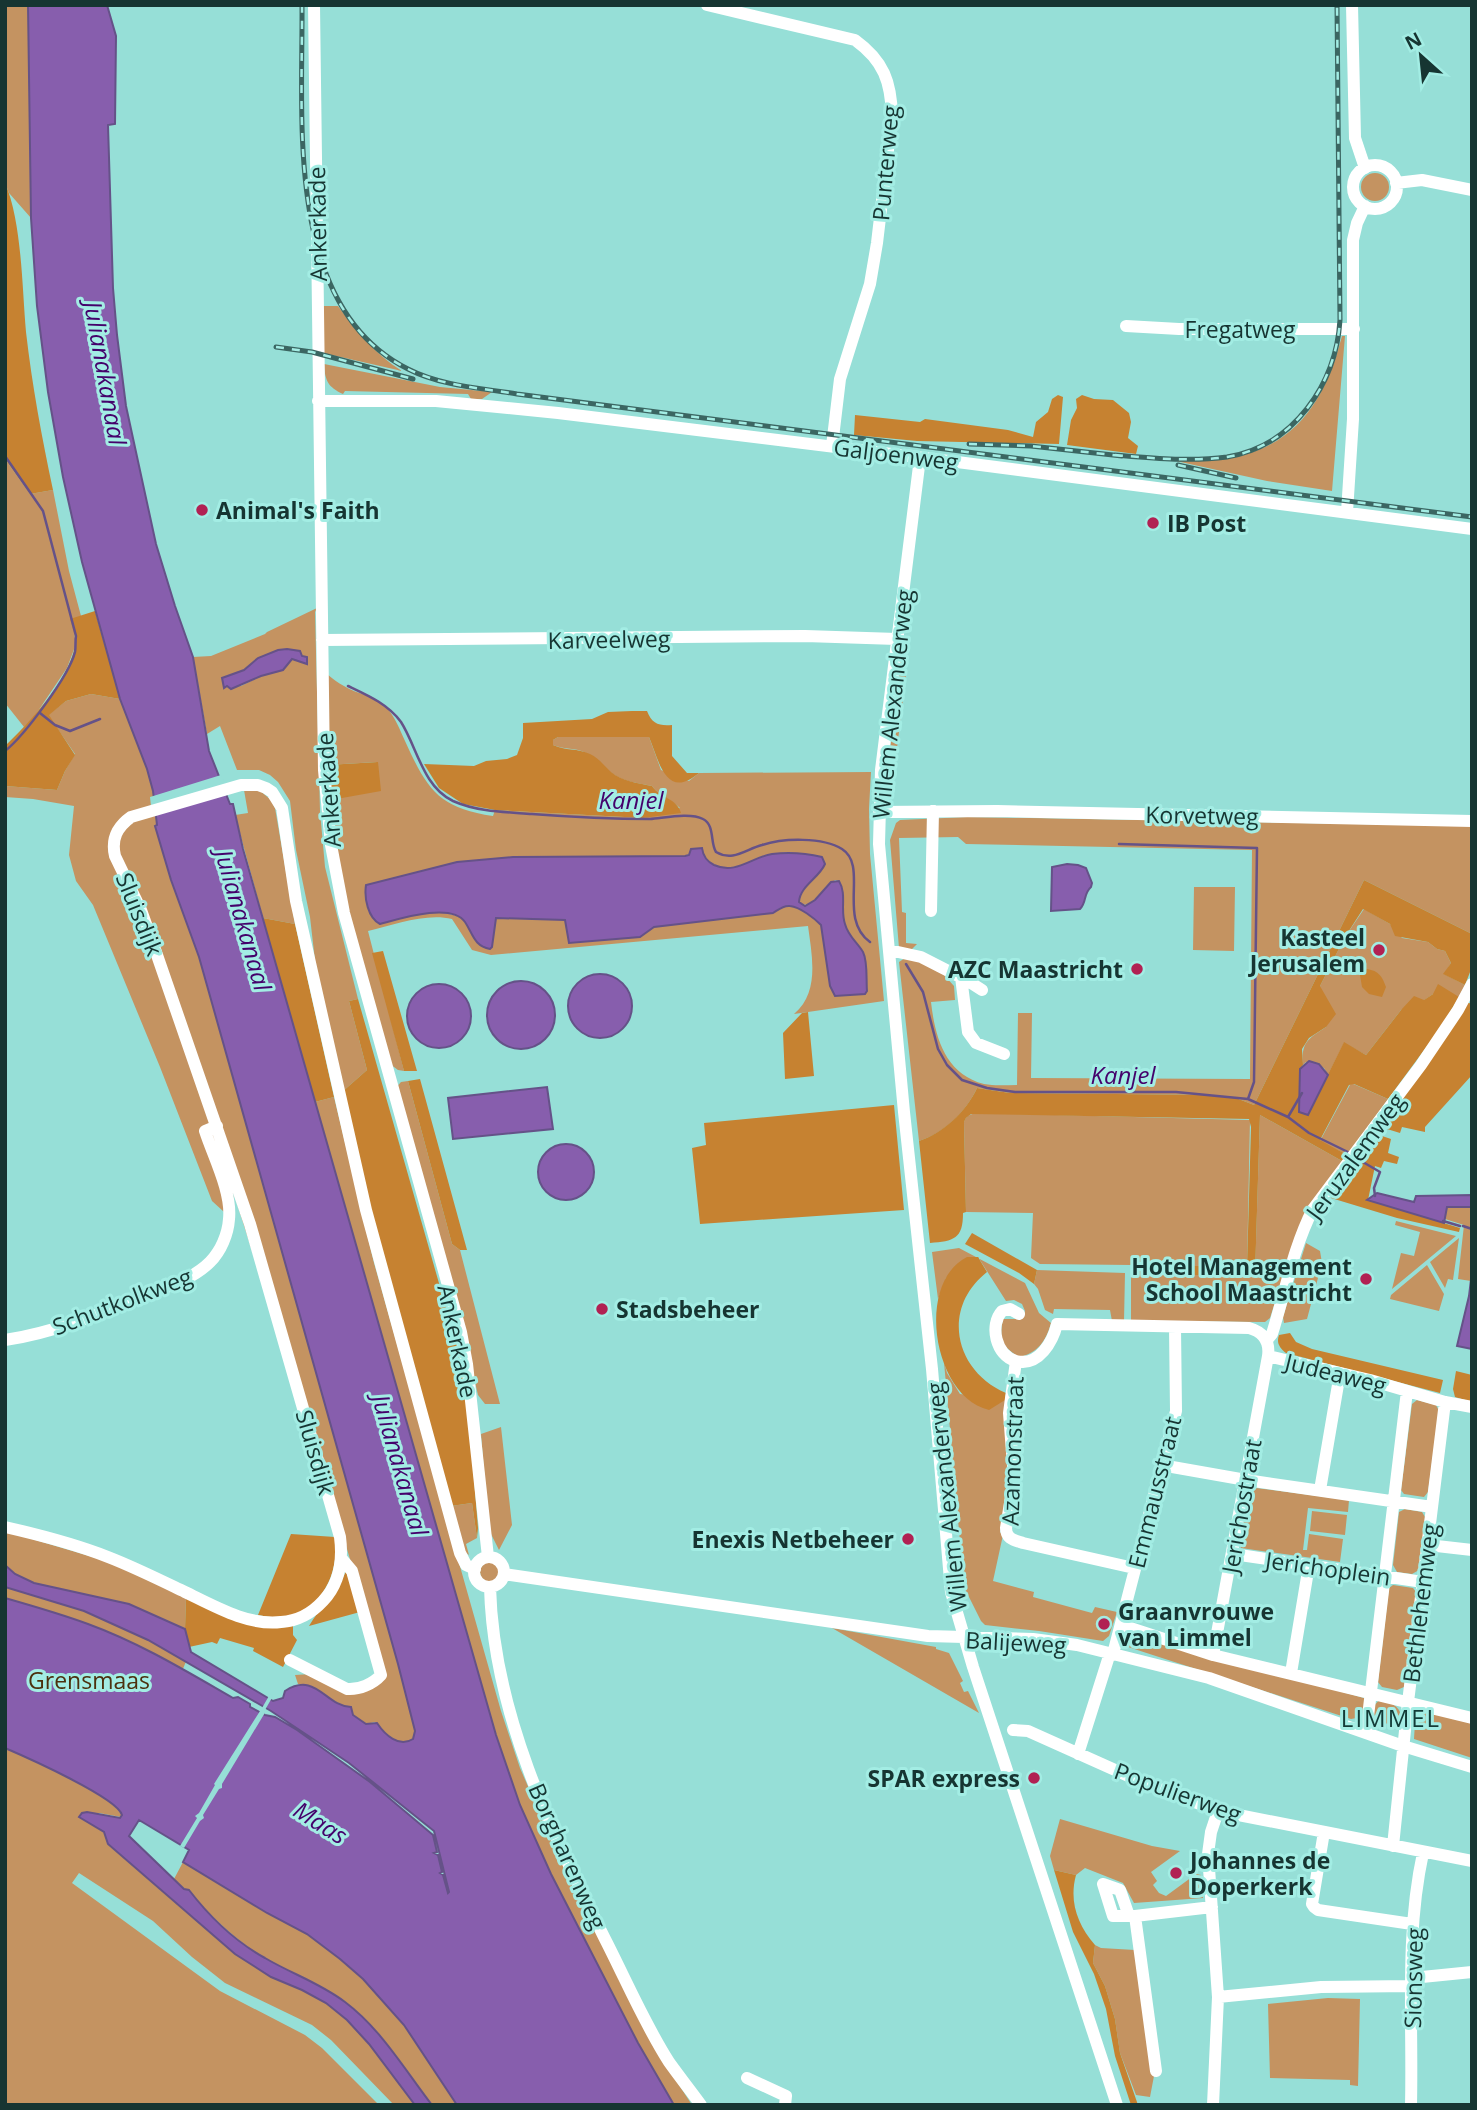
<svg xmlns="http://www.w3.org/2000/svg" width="1477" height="2110" font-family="'Open Sans',sans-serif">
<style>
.green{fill:#c49361;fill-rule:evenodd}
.forest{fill:#c68231}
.water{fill:#875ead;stroke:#655288;stroke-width:2}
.pier{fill:#96dfd7}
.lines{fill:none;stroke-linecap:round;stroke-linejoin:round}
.stream{stroke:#655288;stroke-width:2.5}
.minor{stroke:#fff;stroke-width:12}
.rail-casing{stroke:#3b6662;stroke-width:5}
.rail{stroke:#a3ede4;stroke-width:2.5;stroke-dasharray:8;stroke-linecap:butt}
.poi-dot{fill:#b12153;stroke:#a3ede4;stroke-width:2.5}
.labels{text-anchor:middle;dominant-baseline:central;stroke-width:6;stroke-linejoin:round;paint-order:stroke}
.street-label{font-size:23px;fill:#163532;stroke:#a3ede4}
.poi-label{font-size:23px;font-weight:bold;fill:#163532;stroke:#a3ede4;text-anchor:start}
.park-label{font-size:23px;fill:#4c300e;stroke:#a3ede4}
.water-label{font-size:24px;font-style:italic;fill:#44026b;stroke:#a3ede4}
.neighbourhood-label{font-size:24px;letter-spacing:2px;fill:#133b37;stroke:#a3ede4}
</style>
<rect width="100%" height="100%" fill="#96dfd7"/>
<path class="green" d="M5 5H28L31 218 9 193 5 183Z
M1361 187a14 14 0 1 1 28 0a14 14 0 1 1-28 0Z
M322 306H338C357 332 375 354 402 371L323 353Z
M1342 336H1345L1332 491 1267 481 1176 461C1195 461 1216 461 1235 457 1300 443 1326 396 1342 336Z
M324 364 440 387 492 392 482 399H471L468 394 345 391 343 394C328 387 325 381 324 364Z
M5 459 30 494 53 490 69 571 81 616 74 633 76 644 67 668 34 717 24 727 5 703Z
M317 608 315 612 320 811 325 867 358 999 349 1001 367 1070 342 1092 317 978 310 917 296 850 290 801 278 782 270 775 259 770H237L220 726 207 734 193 657 211 656 265 634 267 632ZM287 649 300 651 302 656 292 659 283 670 261 676 241 686 224 687 226 676 244 670 258 658Z
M901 658 906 675 891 797 888 793 886 784Z
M327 674C332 678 338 683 344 686 358 695 376 695 387 708 395 717 400 730 405 741 427 789 438 808 493 816L495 810 643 818 680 808C671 799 659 796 652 786 639 783 624 782 613 774 604 768 597 759 586 753 576 747 564 750 553 745V740L558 737H649L661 770 689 781 699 773 871 772 869 809 870 854 884 1001 794 1014C820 992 812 956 808 926L491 955 472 950 452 919C425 913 394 925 368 931L404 1071 398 1070 386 1061 350 926 328 795 377 762 327 765ZM702 848C705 868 726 870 742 866 750 864 756 858 763 856 772 853 782 853 791 852L807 885 798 898 801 905 811 904 835 880 839 881C846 894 840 910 845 925 848 936 857 942 863 952 868 962 866 980 867 991L865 994 835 996 821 925C814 918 800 907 790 906 783 905 778 910 773 913L653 927 640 937 570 943 566 920 496 918 492 947 469 928 463 919C438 905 406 918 380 924L366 886 457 862 513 857 685 856Z
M91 694 120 699 147 769 153 791 157 825 155 827 171 880 199 957 398 1664 415 1731 413 1739C398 1749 385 1734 375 1722L366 1724 353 1715 351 1708C332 1705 318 1683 298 1684L295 1675 311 1674 353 1694 385 1678 347 1549 233 1191 234 1221 212 1201 160 1067 93 905 76 881 69 855 74 806 33 799 5 797V786L57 790 65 771 75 754 48 715 66 701Z
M258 789 271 800 275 808 295 924 263 918 235 815 248 813 244 790Z
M967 817 1472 826V934L1364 880 1254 1105 1236 1098 1216 1095 1010 1093 977 1088C966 1112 944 1133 919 1141L899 962 905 958H912L944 975 954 986 955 1000 931 1002C935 1037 945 1074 984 1084 994 1086 1006 1085 1017 1085L1018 1013H1032L1031 1078 1250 1079 1252 850 966 844 958 837 899 838 902 912 906 913V943L917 944 911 950 899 948 890 840 896 823 900 820Z
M1194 887H1235L1234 951 1193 950Z
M1364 909 1390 924 1402 938 1428 942 1437 949 1445 951 1451 963 1444 974 1465 985 1459 997 1433 994 1423 1001 1401 1010 1366 1055 1344 1043 1328 1075 1324 1068 1306 1062 1303 1065C1301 1042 1308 1039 1326 1027L1320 986 1345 937Z
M408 1081 452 1244 460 1250 500 1404H485L478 1395 462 1327 394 1090 401 1082Z
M1351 1083 1388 1099 1347 1155 1320 1141Z
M334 1097 374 1263 501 1711 520 1768 553 1844 666 2065 692 2105H674L638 2043 551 1874 520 1805 496 1735 315 1102Z
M977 1113 1250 1120 1247 1266H1184L1255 1274 1260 1115 1342 1161 1288 1261 1270 1318 1265 1322 1131 1321V1265L1040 1264 1031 1258 1033 1213 966 1212 964 1122C966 1116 970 1114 977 1113Z
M1447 1207H1472L1471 1281 1458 1279 1464 1225 1445 1219Z
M1396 1221 1456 1236 1392 1289 1401 1253 1414 1256 1420 1232 1395 1225Z
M1459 1238 1453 1280 1448 1279 1445 1288 1430 1262Z
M1306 1243 1320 1251 1322 1263 1307 1319 1284 1323 1283 1317Z
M959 1248 1025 1283 1039 1313 1051 1323C1046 1341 1038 1353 1019 1357 1001 1346 999 1339 1003 1319H1017L1023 1317 1025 1311 1022 1304 1014 1300 1006 1301 978 1257 946 1278 938 1299 932 1252Z
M1427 1265 1444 1294 1439 1311 1390 1299 1391 1295Z
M1037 1270 1125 1273 1124 1321H1112L1110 1310 1054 1309 1053 1314 1045 1310 1038 1289 1034 1284Z
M944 1362 947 1373 960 1394 1005 1400 1010 1477 1000 1532 1003 1535 993 1581 1034 1592 1033 1597 1092 1613 1095 1607 1117 1612 1109 1636 1103 1641 1039 1631 985 1625 981 1621 964 1587Z
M1417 1400 1436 1405 1439 1411 1428 1492 1424 1497 1404 1494 1401 1490 1412 1404Z
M501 1427 512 1525 499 1550 489 1530 481 1434Z
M1256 1488 1349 1500 1348 1512 1308 1508 1303 1550H1307L1309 1534 1343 1539 1340 1562 1241 1548 1239 1543 1250 1490Z
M472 1503 477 1538 466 1544 469 1555 465 1552 451 1506Z
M1405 1509 1422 1512 1425 1517 1419 1570 1412 1574 1397 1572 1393 1565 1399 1512Z
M1312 1511 1347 1515 1345 1535 1310 1531Z
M5 1531 106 1561 186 1597 185 1629 190 1652 121 1817 99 1813 79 1817 104 1832 108 1844 235 1954 271 1977 302 1990 326 2003 347 2020 369 2044 415 2105H394L331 2040 312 2025 225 1983 192 1957 153 1921 79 1873 72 1883 220 1991 305 2035 322 2048 379 2105H5Z
M480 1572a10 10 0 1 1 20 0a10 10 0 1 1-20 0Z
M1393 1585 1413 1588 1416 1592 1404 1687 1397 1690 1382 1687 1378 1682 1389 1588Z
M832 1628 936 1647V1649L949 1653 963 1681 960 1683 964 1692 968 1691 979 1713Z
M1126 1631 1364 1698 1365 1704 1362 1717 1351 1719 1128 1647 1124 1640Z
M1380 1699C1397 1704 1404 1710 1401 1728L1372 1719 1373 1707Z
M1416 1706 1472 1722V1758L1414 1739Z
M1060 1819 1152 1846 1180 1851 1151 1872 1157 1881 1153 1885 1159 1893 1166 1896 1196 1874 1201 1875 1203 1898 1134 1903 1123 1883 1085 1868 1076 1875 1054 1870 1050 1856Z
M183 1862 267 1913 307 1934 340 1959 363 1979 404 2025 457 2105H432C408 2073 385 2036 355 2010 326 1985 293 1976 262 1957 229 1936 202 1905 174 1879Z
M1095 1945 1101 1948 1135 1950 1154 2076 1150 2097 1136 2095 1120 2053 1115 2019 1105 1986 1093 1963Z
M1328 1998 1360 1999 1358 2086 1350 2085V2080L1270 2078 1268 2004Z"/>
<path class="forest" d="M5 183C22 222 22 288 26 332 32 385 42 438 53 490L30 494 5 459Z
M1058 395 1063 397 1059 444 917 441 854 435 855 415 920 422 925 419 1008 430 1033 437 1036 422 1048 412 1052 399Z
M1082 395 1094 399 1113 400 1129 413 1131 422 1128 438 1138 446 1136 454 1067 445 1071 420 1077 408 1076 399Z
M95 611 120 699 91 694 66 701 49 715 75 755 65 771 57 790 5 786V746C29 723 69 680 75 646 77 638 72 627 70 619Z
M632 711H647C652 724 659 726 672 725V756L687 773H699C666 801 659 761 649 737H558L553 740V745C565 751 578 748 590 754 599 758 604 766 611 772 621 781 638 783 652 786 660 798 677 798 681 813L643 818 495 810 463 804 439 788 424 764 474 766 486 761 507 759 517 755 523 738V723L592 719 608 712Z
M378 762 381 791 342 798 328 795 327 765Z
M1364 880 1472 934V967L1465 985 1443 974 1451 963 1445 951 1437 949 1428 942 1395 936 1390 924 1363 909 1345 937 1320 986 1336 1014 1326 1027 1309 1038 1302 1049 1303 1065 1300 1069 1299 1112 1308 1115 1344 1042 1366 1055 1401 1010 1414 996 1424 1000 1433 994 1438 984 1459 997 1441 1027 1388 1099 1354 1084 1349 1085 1320 1140 1347 1155 1342 1161 1260 1115 1255 1275H1188L1182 1269 1184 1266H1247L1251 1127 1249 1119 971 1114 966 1118 964 1122 966 1212 963 1213C963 1239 954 1241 930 1243L919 1141C943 1133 966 1112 977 1088L1010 1093 1216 1095 1236 1098 1254 1105Z
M263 918 295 924 334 1097 315 1102Z
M383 951 417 1071H404L372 953Z
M1367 969C1379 971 1382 976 1386 987L1382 997 1369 994 1362 987 1360 975Z
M358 999 456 1343 467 1394 478 1528 477 1538 472 1503 451 1506 376 1240 342 1092 367 1070 349 1001Z
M1466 1002 1472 1004V1075L1425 1127V1132L1402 1127 1400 1133 1387 1129 1383 1122Z
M808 1012 814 1076 785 1079 783 1033 802 1013Z
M420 1079 467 1250H460L452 1244 408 1081Z
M894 1105 904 1210 700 1224 692 1148 706 1145 704 1123Z
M1379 1135 1391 1139 1388 1153 1399 1157 1397 1164 1384 1161 1381 1168 1375 1166 1368 1200 1460 1228 1459 1232 1397 1218 1331 1198Z
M972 1233 1037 1270 1034 1284 1019 1273 965 1244Z
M967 1257H978L987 1272C941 1308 954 1371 1006 1393L1005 1400 989 1410C933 1397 915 1283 967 1257Z
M1290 1333 1296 1342 1312 1349 1443 1380 1440 1393 1286 1353C1280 1348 1276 1343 1279 1335Z
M1456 1371 1472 1375V1402L1455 1397 1453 1389Z
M291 1534 335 1537C340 1572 321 1615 280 1617 272 1618 265 1616 258 1615Z
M346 1571 360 1612 309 1626C320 1607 338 1592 346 1571Z
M186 1597C220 1612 255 1634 293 1626V1635L297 1640 283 1667 253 1651 254 1648 220 1638 217 1644 212 1642 189 1647 185 1629Z
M1054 1870 1076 1875C1069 1901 1077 1924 1095 1945L1093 1963 1105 1986 1115 2019 1120 2053 1138 2105H1131L1115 2056 1106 2009 1094 1974 1073 1932Z"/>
<path class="water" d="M28 5H107L116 36 115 124 108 125 113 288 117 335 126 406 156 544 175 606 193 657 209 751 230 804H233L243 849 496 1735 520 1805 551 1874 638 2043 674 2105H457L404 2025 363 1979 340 1959 307 1934 267 1913 183 1862 189 1850 139 1820 129 1836 184 1889 189 1890C209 1916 236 1942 265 1958 292 1974 320 1983 345 2002 381 2029 405 2070 432 2105H415L369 2044 347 2020 326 2003 302 1990 271 1977 235 1954 108 1844 104 1832 79 1817 82 1813 87 1812 120 1818 122 1815C118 1798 26 1757 5 1748V1598C33 1606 61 1614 88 1624 140 1643 186 1671 233 1698L238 1697 250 1704V1707L265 1715 275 1717 297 1730 370 1782 433 1835 437 1852 434 1853 438 1855 442 1872 440 1873 443 1875 448 1893 449 1892 434 1831 349 1763 271 1711 148 1640 84 1611 5 1587V1565L15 1574 34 1583 129 1604 185 1629 191 1652 273 1701 283 1698 285 1691C316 1671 325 1706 351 1707L353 1715 366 1724 377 1723C385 1735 399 1748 413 1739L415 1731 398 1664 199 957 171 880 155 826 157 825 153 791 147 769 120 699 82 562 63 477 48 392 37 306 31 218Z
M287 649 300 651 302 656 307 657V664L292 659 283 670 261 676 231 689 227 686 224 688 222 678 244 670 258 658 278 650Z
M702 848C703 856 706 861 714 865 736 875 752 857 772 854 789 852 805 853 822 857L825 864C819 878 800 886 799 902L805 906 815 900 831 882 839 881C847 894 840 910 845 924 848 936 857 942 863 952 868 962 866 980 867 991L865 994 835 996 830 986 821 925C814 918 800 907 790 906 783 905 778 910 773 913L654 927 640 937 569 943 565 920 496 918 492 947 490 949C474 946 473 934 465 922 451 902 399 919 380 924 368 918 364 898 366 885L457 862 513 857 685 856 689 855 691 849Z
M1067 864 1078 865 1086 868 1092 883 1091 887C1083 894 1087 902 1080 909L1051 911 1052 867Z
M568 1006a32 32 0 1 1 64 0a32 32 0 1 1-64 0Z
M487 1015a34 34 0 1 1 68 0a34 34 0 1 1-68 0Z
M407 1016a32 32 0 1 1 64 0a32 32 0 1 1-64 0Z
M1309 1061 1319 1064 1328 1075 1308 1115 1299 1112 1300 1069Z
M547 1087 553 1129 453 1139 448 1098Z
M538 1172a28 28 0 1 1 56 0a28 28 0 1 1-56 0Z
M1377 1193 1414 1202 1416 1196 1472 1195V1207H1447L1444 1223 1367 1200Z
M1472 1271V1349L1457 1346 1469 1296Z"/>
<path class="pier" d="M221 775 230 794 152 815 150 797Z
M270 1694 273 1696 265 1710 266 1711 222 1784V1788L219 1789 203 1815 204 1818 200 1821 184 1848 180 1846 197 1818 195 1816 199 1813 215 1785 214 1784 260 1711 258 1709 260 1707 262 1708Z"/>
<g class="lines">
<path class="stream" d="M5 456 43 511 76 636C75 641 76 647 75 652 69 676 24 736 5 751
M348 686C367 695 388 704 401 722 417 747 423 787 453 801 478 812 505 812 532 814 571 817 610 819 650 819 664 818 690 812 703 819 715 825 710 843 716 852 733 862 746 849 762 845 783 838 823 837 842 849 869 866 837 918 870 942
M40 713 55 725 70 731 100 719
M1119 844 1257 848 1254 1082 1248 1099
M906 964 923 992 938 1049 947 1065 962 1080 987 1088 1015 1092H1176L1248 1099 1288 1117 1309 1133 1350 1153
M1288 1117 1302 1093
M1356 1158 1380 1172 1374 1188 1375 1196
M1443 1221 1460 1226
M1463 1226 1472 1229"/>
<path class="minor" d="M314 5 324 770 331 845 344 913 461 1332 467 1364 488 1557
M707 5 855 40C884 61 891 82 892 116L877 243 870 284 840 379 832 446
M1352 5 1355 138 1365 168
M1353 187a22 22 0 1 1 44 0a22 22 0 1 1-44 0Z
M1396 183 1422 180 1472 190
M1126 326 1179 329H1354
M318 401H436L558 413 965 463 1472 529
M920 458 881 770 879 844 904 1112 932 1369 951 1592 973 1667 1117 2105
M1347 512 1353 419V240L1357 223 1365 206
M322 640 805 636 897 639
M879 812 997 811 1472 821
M931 911 933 811
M889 950 921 957 968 981 982 990
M961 977 968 1032 976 1043 1004 1054
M1019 1314 1010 1309 1002 1311C989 1325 996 1356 1016 1361 1039 1367 1053 1341 1057 1324L1249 1328C1264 1332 1270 1342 1268 1356L1213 1655
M5 1340C53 1333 99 1314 143 1296 166 1287 192 1280 210 1262 221 1251 228 1234 229 1219 232 1192 213 1156 205 1131L217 1126
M1267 1340 1272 1334C1285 1293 1293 1248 1313 1209L1421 1065 1458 1010 1472 984
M1268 1356 1370 1380 1445 1402 1472 1407
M1016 1361 1009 1413 1014 1478 1006 1528C1006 1539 1014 1540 1023 1543L1134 1568
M1161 1465 1246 1480 1432 1507
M1320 1490 1340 1373
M5 1527C40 1535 75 1544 108 1557 134 1567 160 1580 185 1592 214 1606 248 1626 281 1622 297 1621 312 1613 323 1601 340 1583 343 1560 340 1537L250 1224 157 955 141 910 115 856C111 839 117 827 131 817L241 785H258L266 788 272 792 282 808 296 901 366 1210 460 1553 466 1565 475 1569
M1428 1545 1472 1550
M1233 1554 1423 1582
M474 1572a15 15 0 1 1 30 0a15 15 0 1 1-30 0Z
M504 1574 928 1636 1033 1639 1077 1645 1209 1678 1403 1746 1472 1767
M490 1587C493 1711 550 1829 605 1939 626 1980 644 2023 669 2062 679 2076 690 2090 701 2105
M1121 1625 1213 1655 1472 1718
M1113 1654 1176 1411 1175 1327
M290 1660 347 1689C359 1690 373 1684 381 1675L352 1571 341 1558
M1291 1673 1309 1565
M1013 1730 1028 1731 1144 1783 1218 1811 1472 1861
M1366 1733 1407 1391
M1078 1754 1110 1653
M1324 1832 1312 1904 1314 1907 1318 1910 1412 1924
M1393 1846 1408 1702 1445 1402
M1103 1884 1113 1916H1135L1212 1907
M1103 1884 1120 1890 1129 1916
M1135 1916 1156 2071
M1412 1978 1472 1972
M1218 1997 1321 1987 1412 1986
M747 2078 786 2096 785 2105
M1213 2105 1218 1997 1208 1854 1211 1832 1218 1811
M1411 2105C1413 2021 1405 1935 1423 1853"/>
<g class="rail-casing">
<path id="rail" d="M302 5C303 121 284 307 408 369 441 386 481 388 517 394L1472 517
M276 347 312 352 413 379
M969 444 1031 446 1122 456
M1115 455C1151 458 1190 462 1227 457 1294 446 1336 384 1340 320L1337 5
M1178 465 1236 478"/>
</g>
<use href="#rail" class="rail"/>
</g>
<g class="poi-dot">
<circle cx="202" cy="510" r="7"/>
<circle cx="1153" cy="523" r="7"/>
<circle cx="1379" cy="950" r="7"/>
<circle cx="1137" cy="969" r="7"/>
<circle cx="1366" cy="1279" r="7"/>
<circle cx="602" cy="1309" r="7"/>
<circle cx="908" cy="1539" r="7"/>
<circle cx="1104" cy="1624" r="7"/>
<circle cx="1034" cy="1778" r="7"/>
<circle cx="1176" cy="1873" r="7"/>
</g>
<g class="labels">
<g class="street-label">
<text transform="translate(885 163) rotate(-85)">Punterweg</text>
<text transform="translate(317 224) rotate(-91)">Ankerkade</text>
<text x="1240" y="329">Fregatweg</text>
<text transform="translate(896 454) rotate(7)">Galjoenweg</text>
<text transform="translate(609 639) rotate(-1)">Karveelweg</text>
<text transform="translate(892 704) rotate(-84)">Willem Alexanderweg</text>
<text transform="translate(328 790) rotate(-94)">Ankerkade</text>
<text transform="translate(1202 815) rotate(1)">Korvetweg</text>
<text transform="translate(140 914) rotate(68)">Sluisdijk</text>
<text transform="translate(1355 1156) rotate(-54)">Jeruzalemweg</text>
<text transform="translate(122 1301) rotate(-21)">Schutkolkweg</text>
<text transform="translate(458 1341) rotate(78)">Ankerkade</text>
<text transform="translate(1336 1373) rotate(14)">Judeaweg</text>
<text transform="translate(1012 1451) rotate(-88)">Azamonstraat</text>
<text transform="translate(316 1452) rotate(74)">Sluisdijk</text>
<text transform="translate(1154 1492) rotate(-76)">Emmausstraat</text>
<text transform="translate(946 1497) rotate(-96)">Willem Alexanderweg</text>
<text transform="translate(1241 1506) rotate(-80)">Jerichostraat</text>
<text transform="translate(1328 1568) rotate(8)">Jerichoplein</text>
<text transform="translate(1420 1603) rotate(-83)">Bethlehemweg</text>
<text transform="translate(1016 1642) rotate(3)">Balijeweg</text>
<text transform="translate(1178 1792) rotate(20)">Populierweg</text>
<text transform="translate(568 1856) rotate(66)">Borgharenweg</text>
<text transform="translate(1413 1978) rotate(-89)">Sionsweg</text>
</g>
<g class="poi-label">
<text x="216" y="510">Animal's Faith</text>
<text x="1167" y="523">IB Post</text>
<text x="1365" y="937" text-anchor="end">Kasteel<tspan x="1365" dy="26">Jerusalem</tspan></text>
<text x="1123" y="969" text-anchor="end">AZC Maastricht</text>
<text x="1352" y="1266" text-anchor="end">Hotel Management<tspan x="1352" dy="26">School Maastricht</tspan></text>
<text x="616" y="1309">Stadsbeheer</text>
<text x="894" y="1539" text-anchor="end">Enexis Netbeheer</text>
<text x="1118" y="1611">Graanvrouwe<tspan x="1118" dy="26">van Limmel</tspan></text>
<text x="1020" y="1778" text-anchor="end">SPAR express</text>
<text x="1190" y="1860">Johannes de<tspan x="1190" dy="26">Doperkerk</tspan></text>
</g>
<g class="park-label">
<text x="89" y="1680">Grensmaas</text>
</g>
<g class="water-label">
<text transform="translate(106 373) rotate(80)">Julianakanaal</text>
<text x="631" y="799">Kanjel</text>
<text transform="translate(244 920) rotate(74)">Julianakanaal</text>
<text x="1123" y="1074">Kanjel</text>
<text transform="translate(401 1465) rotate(74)">Julianakanaal</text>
<text transform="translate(321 1822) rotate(32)">Maas</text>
</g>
<g class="neighbourhood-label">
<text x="1391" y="1717">LIMMEL</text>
</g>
</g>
<rect width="1477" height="2110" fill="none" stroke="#163532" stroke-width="14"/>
<g transform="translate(1421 56) rotate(333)" stroke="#a3ede4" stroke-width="5" paint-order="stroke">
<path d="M0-5L12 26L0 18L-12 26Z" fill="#163532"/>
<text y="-10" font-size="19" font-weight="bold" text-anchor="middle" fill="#163532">N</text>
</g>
</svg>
